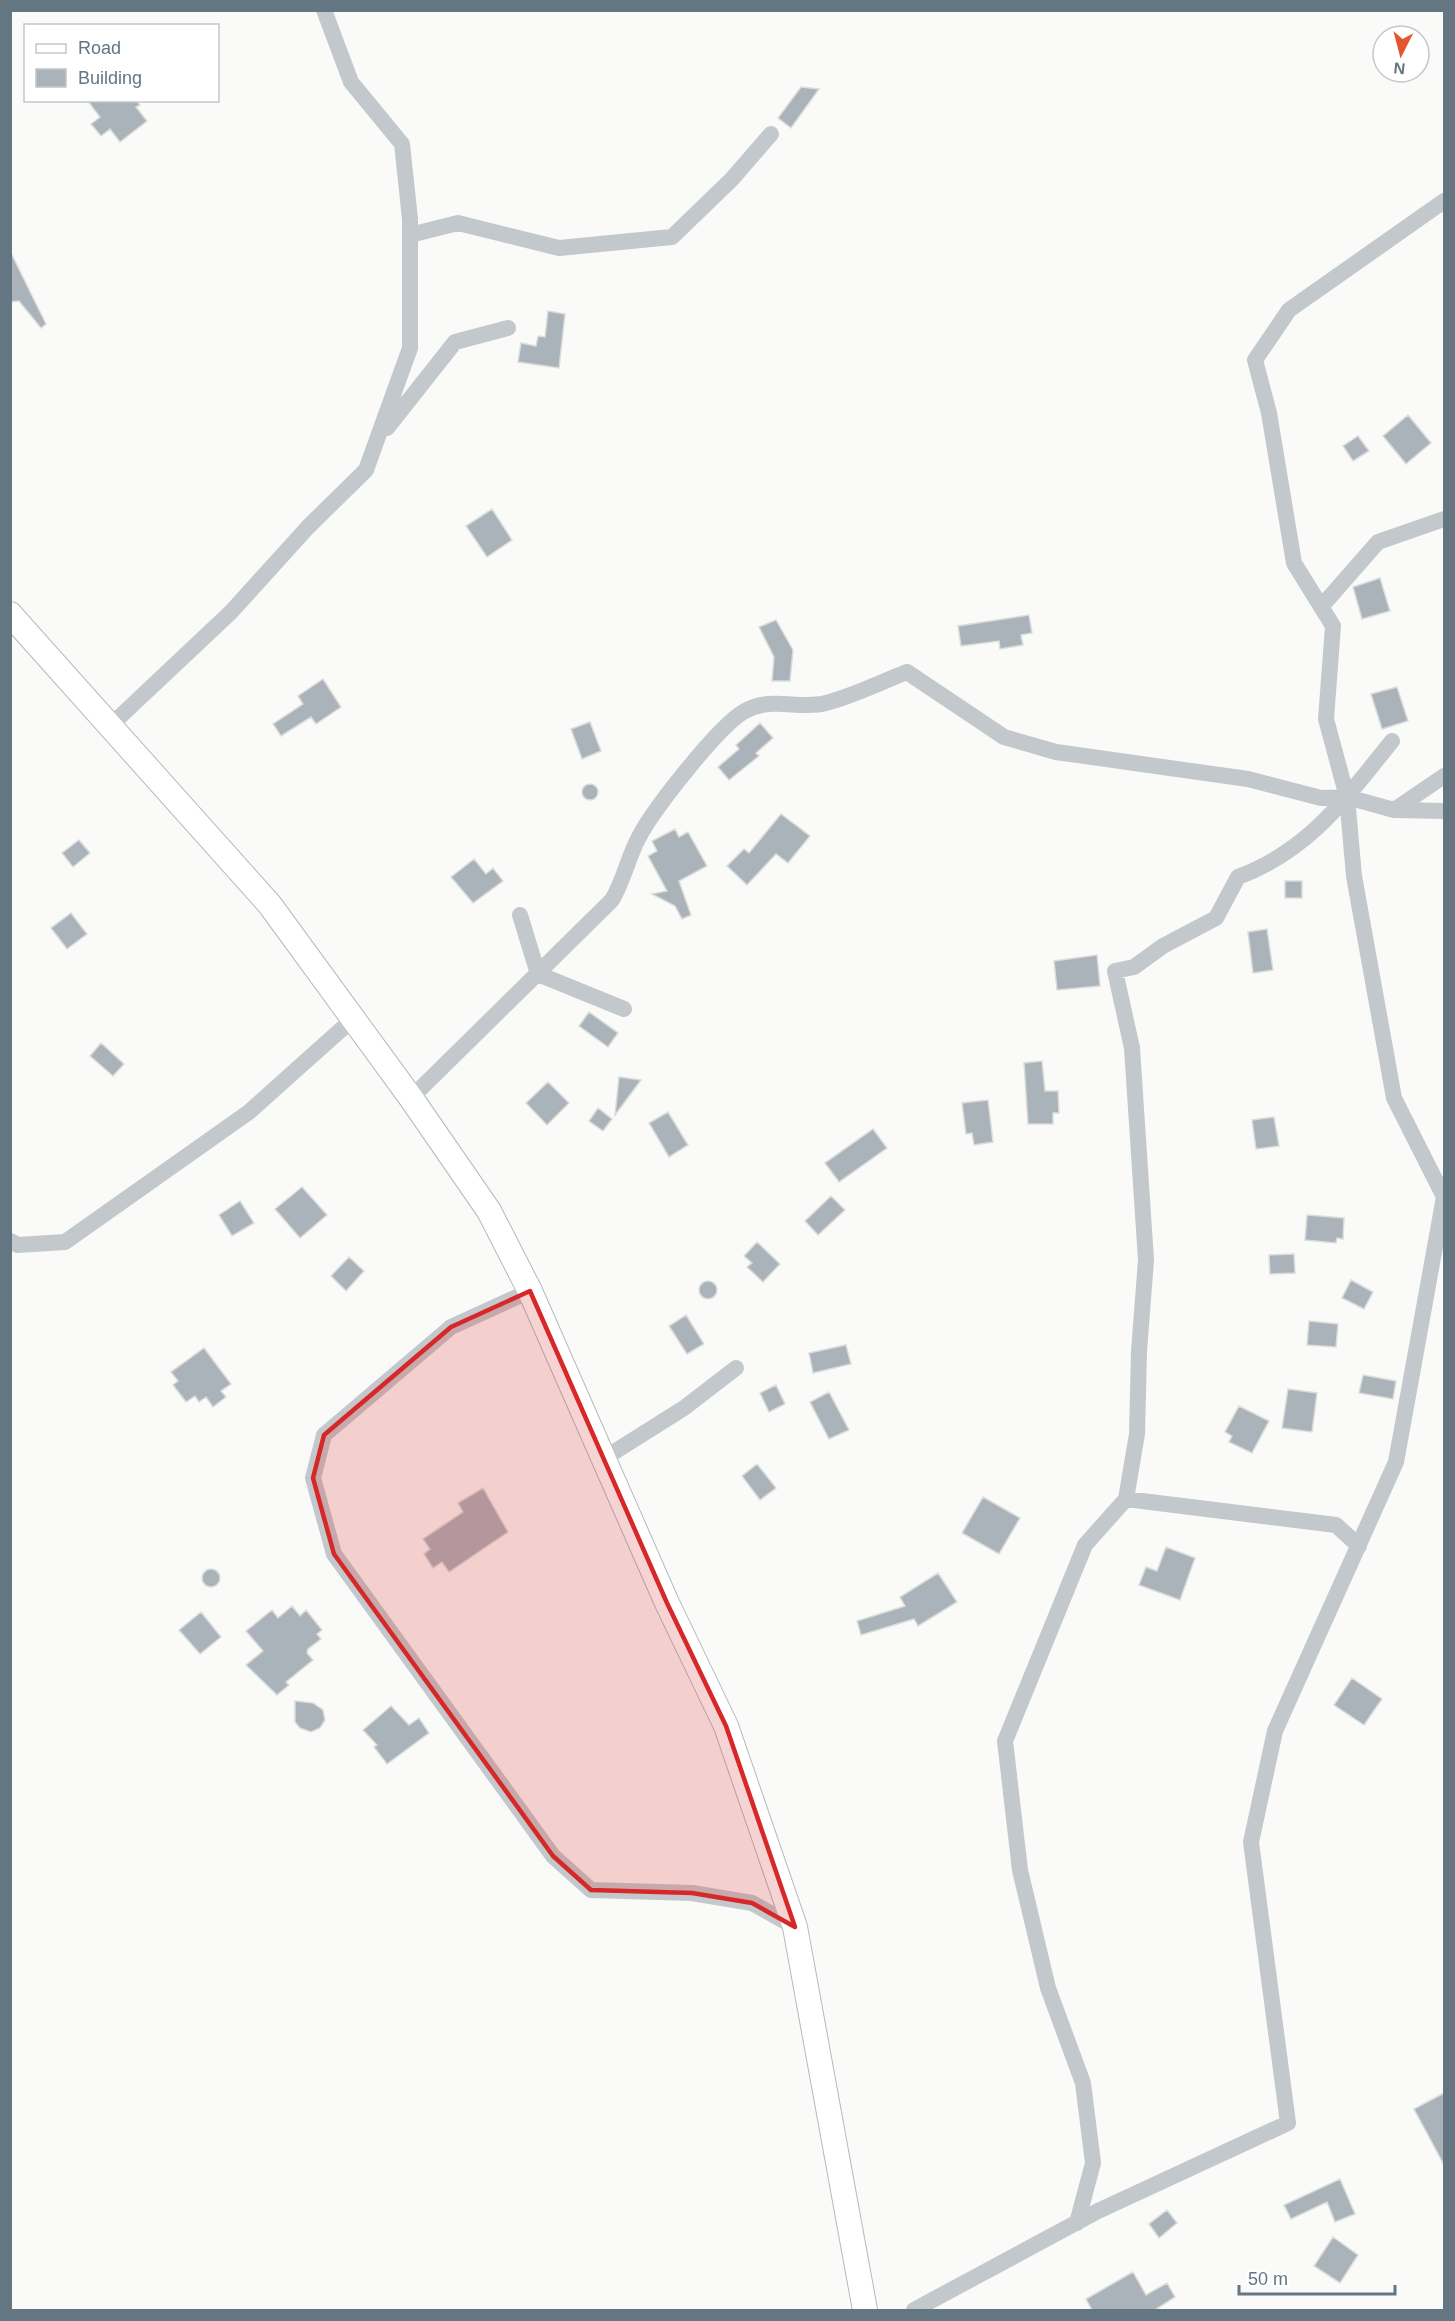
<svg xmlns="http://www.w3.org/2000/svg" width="1455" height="2321" font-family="Arial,sans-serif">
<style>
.building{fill:#aab3b9;stroke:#dcdcda;stroke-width:1.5}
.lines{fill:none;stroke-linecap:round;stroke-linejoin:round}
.secondary-casing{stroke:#b3babf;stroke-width:26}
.street{stroke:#c3c8cc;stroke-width:16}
.secondary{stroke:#fff;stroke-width:24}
.marked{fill:#d62828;fill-opacity:0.2;stroke:#d62828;stroke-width:4.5;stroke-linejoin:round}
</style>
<rect width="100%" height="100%" fill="#fafaf8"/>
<path class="building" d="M801 87 819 89 791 128 778 118Z
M87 100H136L140 105 136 107 147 121 120 142 110 129 101 136 91 124 100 117Z
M10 251 46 324 41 328 19 301 10 302Z
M548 311 565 314 559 368 518 362 521 343 536 346 538 336 545 337Z
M1408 415 1431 443 1406 464 1383 436Z
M1358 436 1369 451 1353 461 1343 446Z
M492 509 512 540 487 557 466 526Z
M1380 578 1390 611 1362 619 1353 587Z
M1029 615 1032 633 1021 635 1023 645 1000 649 999 641 961 646 958 626Z
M776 620 793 650 790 681H772L774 657 759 627Z
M323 679 341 707 316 724 311 717 281 736 273 724 303 704 298 696Z
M1397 687 1408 721 1382 729 1371 694Z
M590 722 601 751 582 759 571 729Z
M760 723 773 738 756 753 759 756 729 780 718 767 739 749 736 745Z
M582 792a8 8 0 1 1 16 0a8 8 0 1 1-16 0Z
M781 814 810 836 788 863 776 854 747 885 727 866 744 849 749 853Z
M675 829 679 837 688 832 707 866 679 881 691 915 682 919 675 906 652 894 667 891 648 856 657 851 652 841Z
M79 840 90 853 73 867 62 853Z
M474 859 486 874 493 868 503 881 473 903 451 877Z
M1285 881H1302V898H1285Z
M71 913 87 934 67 949 51 928Z
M1267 929 1273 970 1253 973 1248 932Z
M1097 955 1100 986 1057 990 1054 961Z
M589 1012 618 1033 608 1047 579 1026Z
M101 1043 124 1064 113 1076 90 1056Z
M1042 1061 1045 1091H1058L1059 1113H1053V1124H1028L1024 1063Z
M619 1077 641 1080 615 1115Z
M548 1082 569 1103 547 1125 526 1103Z
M988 1100 993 1142 974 1145 972 1133 966 1134 962 1103Z
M598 1108 612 1119 603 1131 589 1121Z
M668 1112 688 1145 669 1157 649 1123Z
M1274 1117 1279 1146 1256 1149 1252 1120Z
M873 1129 887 1148 839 1182 825 1163Z
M302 1187 327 1215 300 1238 275 1209Z
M831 1196 845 1210 818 1235 805 1221Z
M240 1201 254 1223 232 1236 219 1215Z
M1307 1215 1344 1218 1343 1239 1337 1238 1336 1243 1305 1240Z
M757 1242 780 1264 763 1282 747 1267 752 1263 744 1256Z
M1294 1254 1295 1273 1270 1274 1269 1255Z
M349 1257 364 1271 346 1291 331 1276Z
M1351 1280 1373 1292 1364 1309 1342 1298Z
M699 1290a9 9 0 1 1 18 0a9 9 0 1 1-18 0Z
M686 1315 704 1344 687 1354 669 1326Z
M1309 1321 1338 1324 1336 1347 1307 1345Z
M846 1345 851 1364 813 1373 809 1353Z
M204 1348 231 1384 221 1391 226 1397 213 1407 206 1397 199 1402 195 1396 186 1402 173 1385 178 1381 171 1372Z
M1363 1375 1396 1381 1393 1399 1359 1393Z
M776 1385 785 1404 769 1412 760 1393Z
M1288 1389 1317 1393 1312 1432 1282 1428Z
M829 1392 849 1430 829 1439 810 1402Z
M1239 1406 1269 1421 1252 1453 1229 1442 1232 1436 1225 1432Z
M757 1464 776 1488 760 1500 742 1476Z
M483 1488 508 1532 449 1572 442 1562 433 1568 424 1554 430 1549 423 1539 463 1512 458 1503Z
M983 1497 1020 1518 999 1554 962 1533Z
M1166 1547 1195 1558 1180 1600 1139 1585 1146 1567 1157 1571Z
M202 1578a9 9 0 1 1 18 0a9 9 0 1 1-18 0Z
M938 1573 957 1602 918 1626 914 1619 861 1635 857 1621 905 1606 900 1597Z
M292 1606 300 1616 306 1610 322 1630 317 1634 321 1639 308 1649 307 1653 313 1660 286 1682 289 1685 277 1695 246 1665 263 1651 246 1631 272 1610 278 1618Z
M201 1612 221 1637 200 1654 179 1630Z
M1352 1678 1382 1699 1364 1725 1334 1705Z
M295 1701 313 1703 323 1710 325 1720 320 1728 311 1732 300 1728 295 1722Z
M391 1706 409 1725 419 1718 429 1733 387 1764 374 1747 377 1745 363 1730Z
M1444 2093V2165L1414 2109Z
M1340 2179 1355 2214 1335 2222 1327 2202 1291 2219 1284 2205Z
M1167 2210 1177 2223 1159 2238 1149 2224Z
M1333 2237 1358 2255 1340 2283 1314 2266Z
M1133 2272 1146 2295 1167 2283 1175 2297 1155 2310H1092L1086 2299Z"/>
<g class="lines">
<g class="secondary-casing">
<path id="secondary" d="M10 614 270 905 411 1098 489 1211 530 1291 667 1603 726 1726 795 1927 865 2310"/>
</g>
<path class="street" d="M410 235 458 223 559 248 672 237 732 179 771 134
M387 428 455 342 508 328
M1321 607 1378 542 1444 519
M110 726 231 612 308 527 366 470 410 348V219L402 144 351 82 324 10
M1394 810 1444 811
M520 915 538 974 624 1009
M411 1098 612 900C624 880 628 857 639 837 653 810 719 725 745 711 771 696 800 710 826 703 853 696 881 682 907 672L1004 737 1056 752 1248 779 1321 798 1347 797 1394 810 1444 776
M10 1241 18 1245 65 1242 249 1112 354 1018
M530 1291 451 1327 324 1435 313 1478 334 1554 553 1856 591 1890 692 1893 752 1903 795 1927
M603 1459 684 1408 736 1368
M1126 1499 1137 1434 1139 1351 1146 1260 1132 1048 1115 971 1134 967 1163 946 1216 918 1238 877C1310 850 1345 799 1392 741
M1077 2223 1093 2163 1083 2083 1048 1988 1020 1870 1005 1741 1085 1545 1126 1499 1336 1525 1359 1546
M914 2310 1098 2211 1288 2123 1251 1842 1275 1731 1396 1462 1444 1197 1394 1098 1354 876 1347 797 1326 719 1333 626 1294 563 1269 413 1255 360 1289 310 1444 201"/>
<use href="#secondary" class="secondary"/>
</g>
<path class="marked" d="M530 1291 667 1603 726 1726 795 1927 752 1903 692 1893 591 1890 553 1856 334 1554 313 1478 324 1435 451 1327Z"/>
<rect width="1455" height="2321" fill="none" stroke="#657683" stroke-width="24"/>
<rect x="24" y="24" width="195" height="78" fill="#ffffff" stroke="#c1c8cd" stroke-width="1.5"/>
<rect x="36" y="44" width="30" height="9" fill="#ffffff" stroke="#c1c8cd" stroke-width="1.5"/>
<text x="78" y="54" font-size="18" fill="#657683">Road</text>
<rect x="36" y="69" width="30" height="18" fill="#aab3b9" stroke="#c1c8cd" stroke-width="1.5"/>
<text x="78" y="84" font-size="18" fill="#657683">Building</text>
<g transform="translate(1401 54) rotate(186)"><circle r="28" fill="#ffffff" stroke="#c1c8cd" stroke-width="1.5"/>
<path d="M0-4.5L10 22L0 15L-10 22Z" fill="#e4572e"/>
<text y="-9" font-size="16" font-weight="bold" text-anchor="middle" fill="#657683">N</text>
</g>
<path d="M1239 2285v9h156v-9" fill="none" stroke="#657683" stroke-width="3"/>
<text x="1248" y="2285" font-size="18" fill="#657683" stroke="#ffffff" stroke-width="4.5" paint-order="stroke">50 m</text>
</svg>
